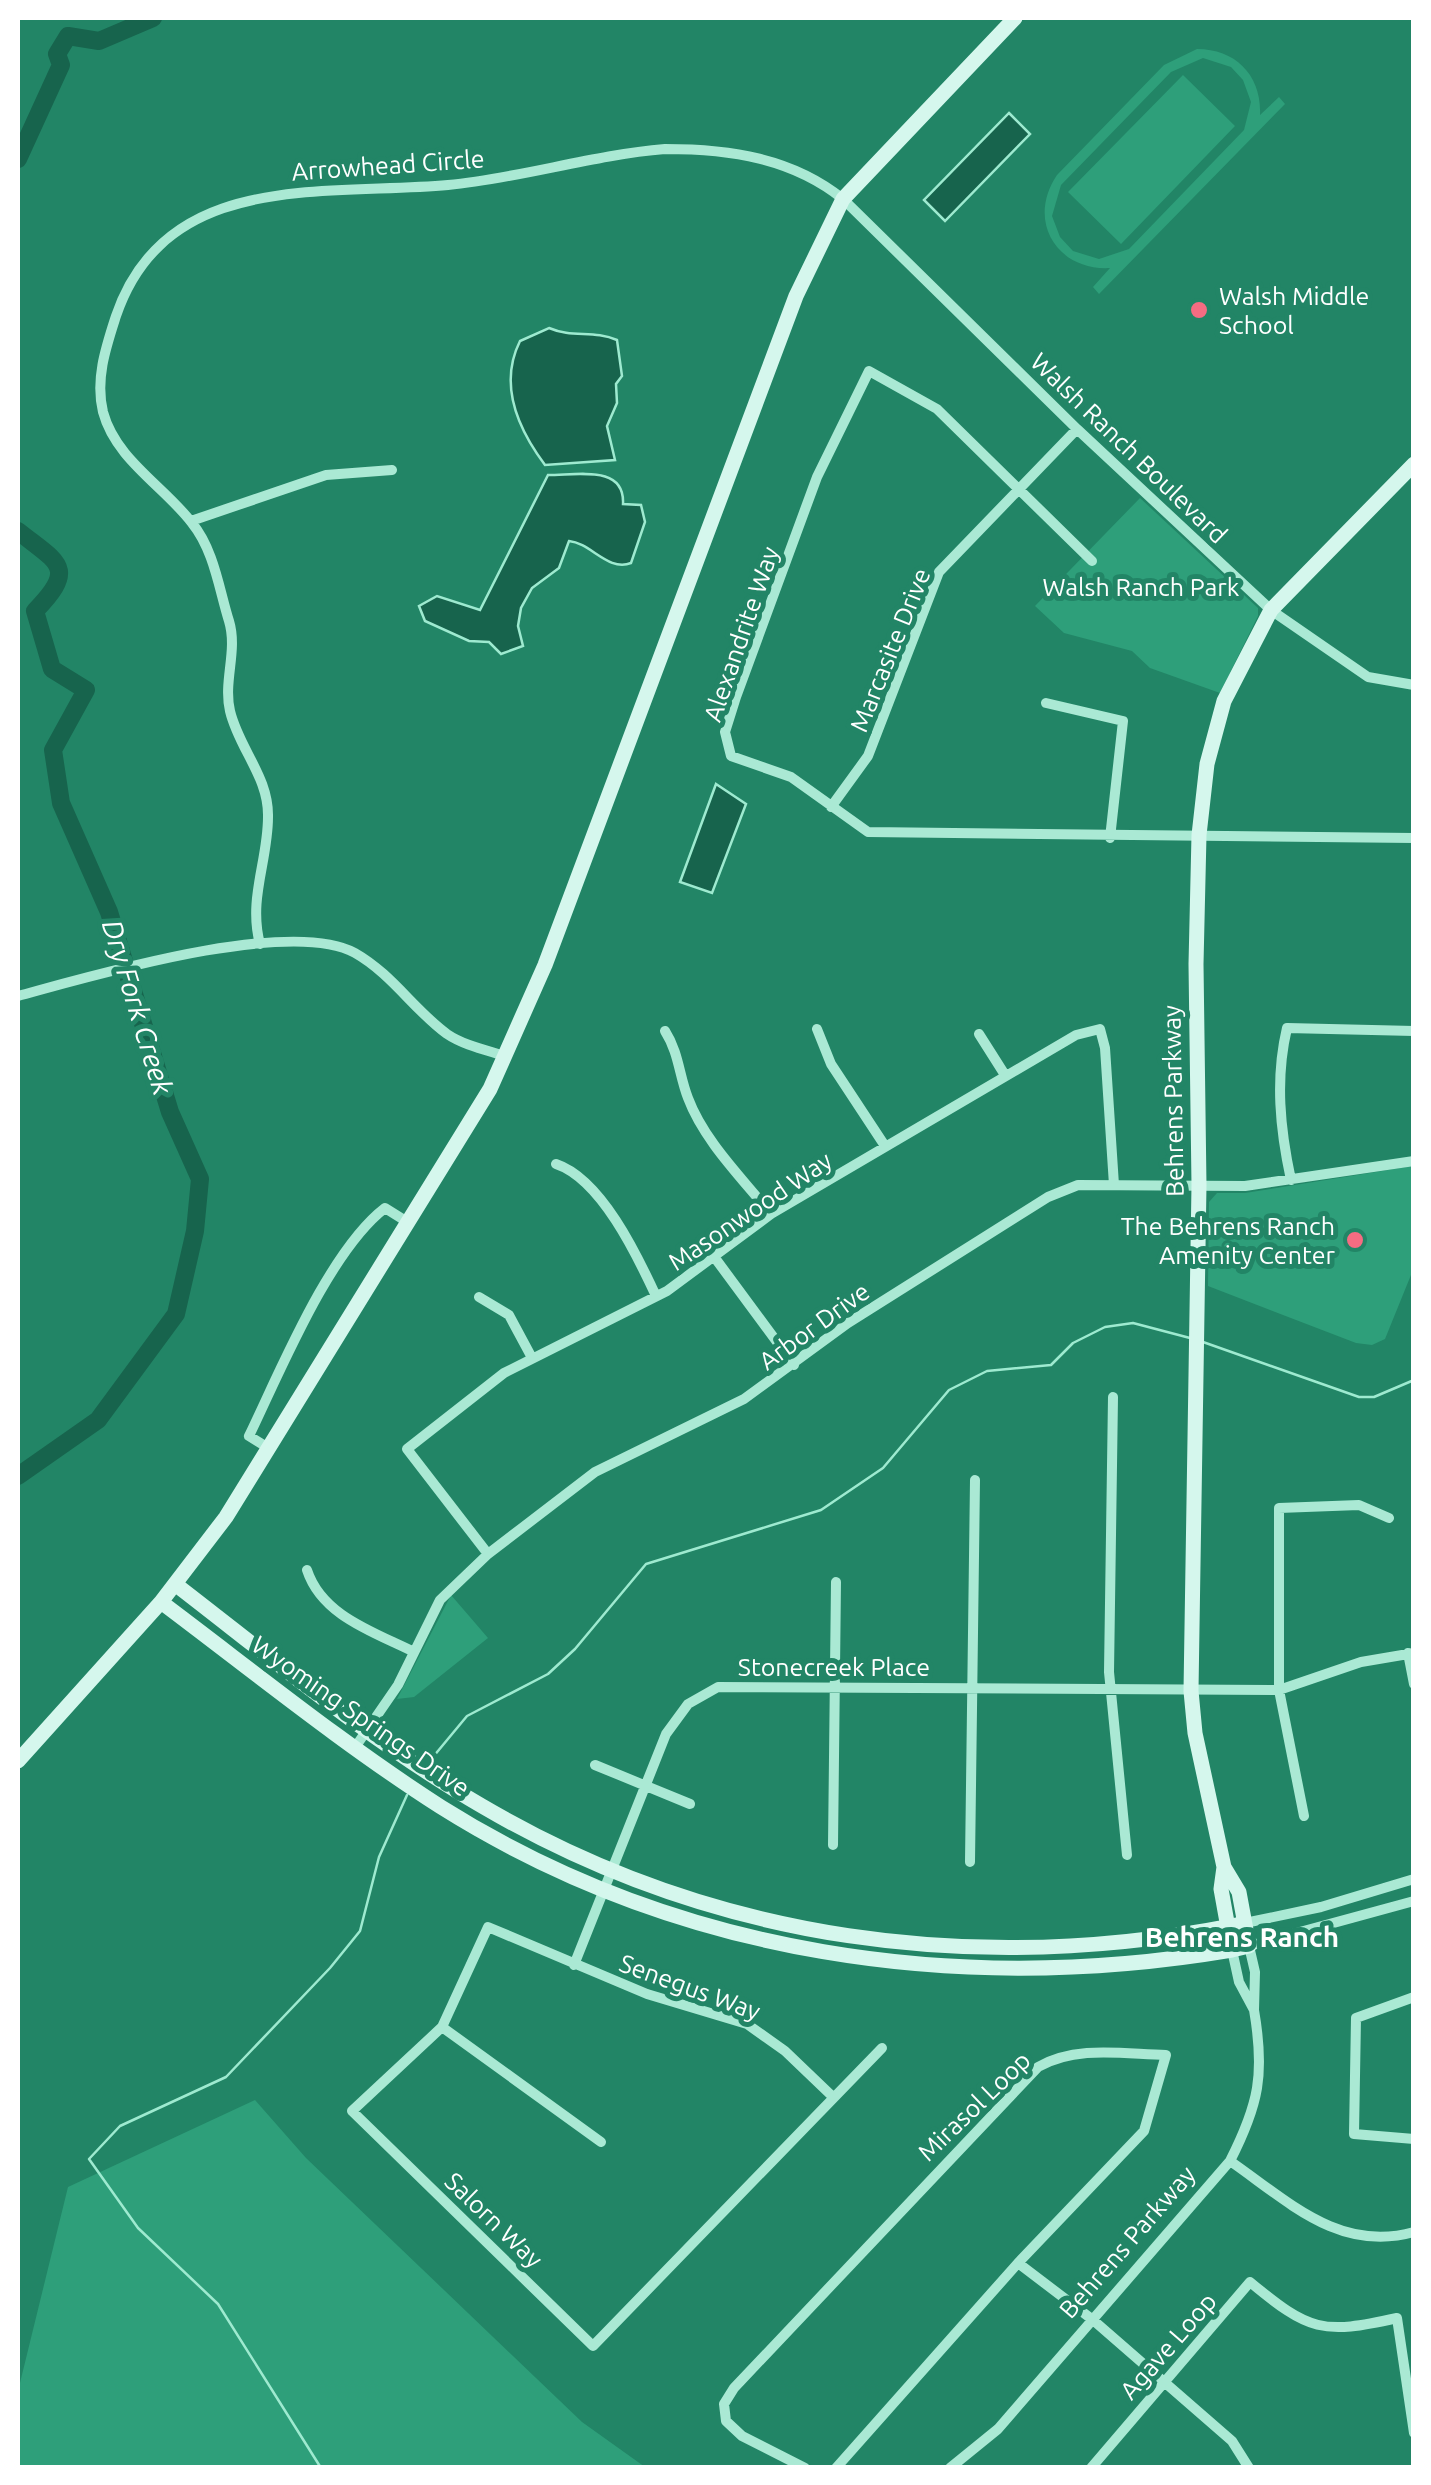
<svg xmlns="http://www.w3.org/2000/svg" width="1431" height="2485" font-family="Ubuntu,sans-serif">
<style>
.green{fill:#2e9f7a;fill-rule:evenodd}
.water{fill:#17644d;stroke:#9eead0;stroke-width:2.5}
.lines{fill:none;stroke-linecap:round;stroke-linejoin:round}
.stream{stroke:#9eead0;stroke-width:2.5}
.river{stroke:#17644d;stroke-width:18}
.street{stroke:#aae9d4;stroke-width:10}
.secondary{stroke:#d5f7ed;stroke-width:15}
.poi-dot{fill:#f56c82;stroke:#228566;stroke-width:4}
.labels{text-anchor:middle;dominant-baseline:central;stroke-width:10;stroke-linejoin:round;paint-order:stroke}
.street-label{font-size:25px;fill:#fff;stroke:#228566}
.poi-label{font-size:25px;fill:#fff;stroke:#228566;text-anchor:start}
.park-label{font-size:25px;fill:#fdfffe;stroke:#228566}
.water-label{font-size:28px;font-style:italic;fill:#fff;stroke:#228566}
.neighbourhood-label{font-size:28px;font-weight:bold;fill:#fff;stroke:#228566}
</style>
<rect width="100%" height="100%" fill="#228566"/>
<path class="green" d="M1197 49C1236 49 1262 76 1260 115L1279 97 1285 104 1099 294 1093 287 1110 268C1057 271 1026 221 1057 175L1164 65ZM1203 58 1231 67 1243 80 1251 102 1244 130 1129 249 1099 259 1073 251 1060 237 1052 216 1061 185 1171 72Z
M1183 75 1235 126 1121 244 1068 192Z
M1140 498 1258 608V616L1220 693 1150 668 1132 651 1064 633 1035 606Z
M1413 1166V1270L1385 1339 1372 1345 1356 1343 1208 1286 1209 1202 1217 1193H1245Z
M451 1595 488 1638 414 1697 397 1699Z
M255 2100 306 2158 582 2422 645 2467H18V2391L68 2187Z"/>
<path class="water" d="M1009 113 1030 134 945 221 924 200Z
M549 328C572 338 594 330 617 340L622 376 616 384 617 403 607 426 615 460 545 465C518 429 498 385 520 341Z
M548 475C579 475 625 465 623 504L641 505 645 522 631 563C608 572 591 543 569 541L559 568 532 588 521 608 518 626 523 646 501 654 489 642 469 641 425 621 419 606 437 596 480 610Z
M716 784 746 804 712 893 680 882Z"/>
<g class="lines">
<path class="stream" d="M1203 1342 1359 1397H1374L1414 1380
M428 1763 467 1716 548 1674 575 1649 646 1564 821 1510 883 1468 949 1390 987 1371 1051 1365 1073 1343 1105 1327 1133 1323 1190 1338
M321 2468 218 2304 138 2228 89 2159 120 2126 226 2077 330 1968 360 1931 379 1857 407 1795"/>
<path class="river" d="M18 159 61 65 57 54 68 36 99 41 153 18
M18 531C58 563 78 567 35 611L52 669 86 690 53 750 61 803 109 912 170 1112 200 1179 195 1231 176 1314 98 1420 18 1476"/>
<path class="street" d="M191 521 326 475 392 470
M1092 561 937 409 869 371 817 477 736 697 725 732 731 756 791 777 868 832 1414 838
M1046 703 1123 721 1110 838
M831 807 868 756 939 572 1077 429
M260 944C248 899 268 861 268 817 269 777 239 749 230 711 223 681 238 651 229 621 219 589 214 550 192 523 164 486 116 460 103 412 95 379 106 347 116 316 166 169 326 196 448 185 521 178 592 155 665 149 730 149 792 158 843 199L1077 429 1271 610 1368 677 1414 685
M18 996C92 976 290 917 355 953 392 974 414 1010 447 1034 463 1045 486 1050 505 1056
M817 1029 831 1064 885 1146
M665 1031C679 1053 679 1075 688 1098 704 1141 743 1179 771 1214
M979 1034 1005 1075
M556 1164C601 1179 637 1255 656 1296
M1291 1180C1280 1129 1275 1079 1287 1028L1414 1031
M715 1258 794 1365
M479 1297 509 1315 531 1356
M1113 1397 1109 1672 1127 1855
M270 1449 249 1436C280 1372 329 1251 385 1208L409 1223
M488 1554 407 1449 504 1373 667 1291 771 1214 1076 1035 1100 1029 1105 1048 1114 1185
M307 1570C322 1616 374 1632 414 1652
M1408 1653 1414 1684
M356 1746 398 1685 440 1600 488 1554 595 1472 744 1399 848 1323 1048 1197 1078 1185 1245 1186 1414 1161
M595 1765 690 1804
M1304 1816 1279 1690V1508L1359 1505 1389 1518
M833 1845 836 1582
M970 1862 975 1480
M1245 1923 1321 1907 1414 1879
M1232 1950 1239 1982 1254 2010 1255 1972 1249 1946 1414 1901
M574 1965 666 1734 688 1704 718 1687 1279 1690 1361 1662 1414 1653
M1414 1997 1356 2018 1354 2134 1414 2139
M442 2027 601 2142
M832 2096 785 2051 747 2024 647 1994 488 1927 442 2027 352 2111 593 2346 882 2048
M1230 2161C1288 2201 1339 2253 1414 2232
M1018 2263 1093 2320 1232 2441 1249 2468
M805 2468 742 2436 726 2421 724 2404 734 2388 1038 2067C1076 2045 1123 2054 1166 2055L1144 2131 1018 2263 836 2468
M950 2468 998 2429 1230 2161C1259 2104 1265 2074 1254 2010
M1091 2468 1250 2282C1309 2331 1322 2335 1397 2318L1414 2433"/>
<path class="secondary" d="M175 1584C275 1661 373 1743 482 1806 714 1942 975 1976 1236 1925
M161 1602C253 1671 344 1745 441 1807 678 1956 959 1996 1232 1950L1249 1946 1239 1892 1224 1867
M18 1761 161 1602 226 1517 490 1089 545 965 796 296 843 199 1015 18
M1232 1950 1221 1889 1224 1867 1195 1733 1191 1691 1199 1185 1196 964 1199 835 1207 764 1224 701 1271 610 1414 464"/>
</g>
<g class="poi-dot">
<circle cx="1199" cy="310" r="10"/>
<circle cx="1355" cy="1240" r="10"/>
</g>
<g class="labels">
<g class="street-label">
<text transform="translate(388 165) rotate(-4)">Arrowhead Circle</text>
<text transform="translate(1129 448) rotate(44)">Walsh Ranch Boulevard</text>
<text transform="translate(741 634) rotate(-71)">Alexandrite Way</text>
<text transform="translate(890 650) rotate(-68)">Marcasite Drive</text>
<text transform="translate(1173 1101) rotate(-91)">Behrens Parkway</text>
<text transform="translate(750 1211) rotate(-34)">Masonwood Way</text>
<text transform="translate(814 1326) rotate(-36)">Arbor Drive</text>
<text x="834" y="1667">Stonecreek Place</text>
<text transform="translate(361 1716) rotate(35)">Wyoming Springs Drive</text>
<text transform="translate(690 1987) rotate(20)">Senegus Way</text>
<text transform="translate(974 2106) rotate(-44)">Mirasol Loop</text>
<text transform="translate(494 2220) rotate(44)">Salorn Way</text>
<text transform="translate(1127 2242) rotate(-49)">Behrens Parkway</text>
<text transform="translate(1168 2346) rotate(-49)">Agave Loop</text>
</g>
<g class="poi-label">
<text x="1219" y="296">Walsh Middle<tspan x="1219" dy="29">School</tspan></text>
<text x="1335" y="1226" text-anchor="end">The Behrens Ranch<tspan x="1335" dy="29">Amenity Center</tspan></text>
</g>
<g class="park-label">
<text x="1141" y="587">Walsh Ranch Park</text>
</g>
<g class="water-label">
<text transform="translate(138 1007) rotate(73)">Dry Fork Creek</text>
</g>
<g class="neighbourhood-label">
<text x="1242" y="1936">Behrens Ranch</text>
</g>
</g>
<rect width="1431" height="2485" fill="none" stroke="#ffffff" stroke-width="40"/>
</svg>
